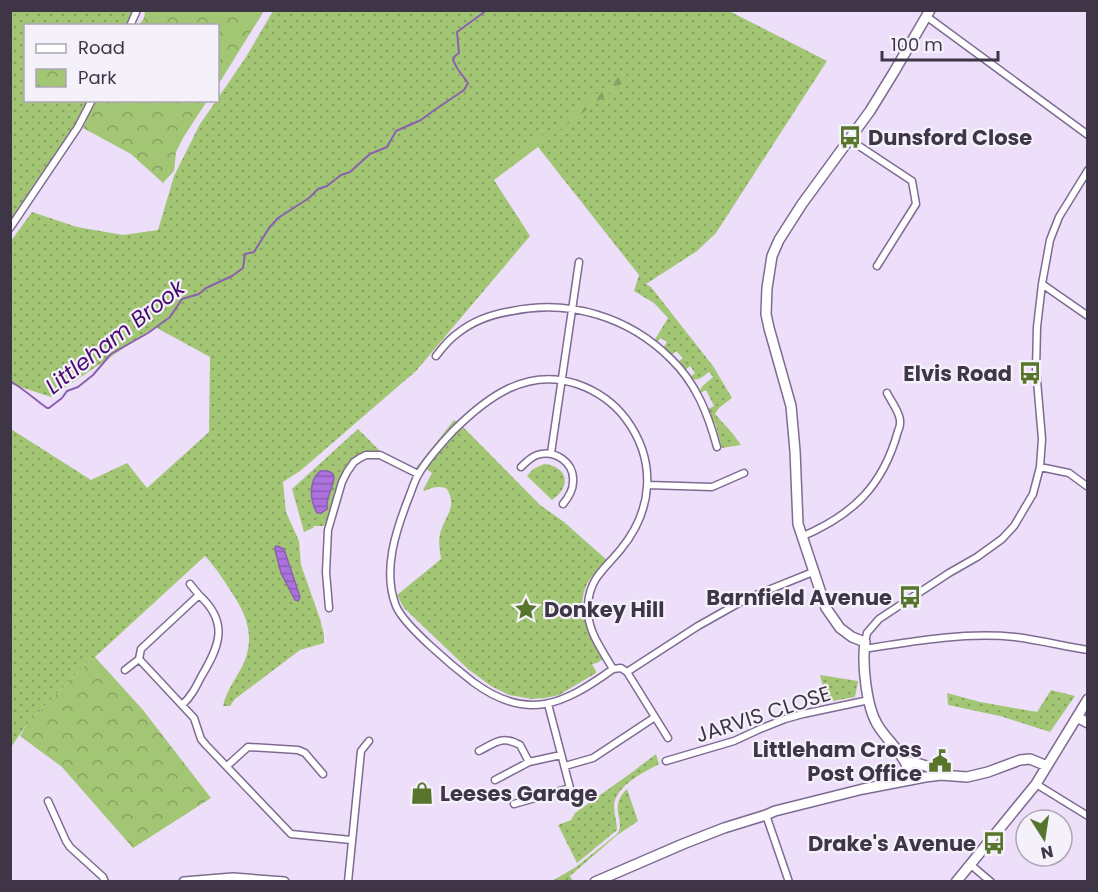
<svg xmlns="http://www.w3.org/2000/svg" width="1098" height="892" font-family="Poppins,sans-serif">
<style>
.grass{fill:url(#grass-dots)}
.forest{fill:url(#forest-firs)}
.park{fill:url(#park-crowns)}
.water{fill:url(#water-rules);stroke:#8c60b0;stroke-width:1.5}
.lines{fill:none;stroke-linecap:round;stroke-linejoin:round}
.stream{stroke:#8c60b0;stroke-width:2}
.street-casing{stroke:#7f6b92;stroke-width:9}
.secondary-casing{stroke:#7f6b92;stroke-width:12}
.street{stroke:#fff;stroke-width:6}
.secondary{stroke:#fff;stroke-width:9}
.labels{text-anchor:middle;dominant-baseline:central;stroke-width:4.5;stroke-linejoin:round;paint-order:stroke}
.poi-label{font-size:21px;font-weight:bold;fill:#3e3547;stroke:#f5f1fa;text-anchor:end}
.street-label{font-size:21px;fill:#3e3547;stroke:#f5f1fa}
.water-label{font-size:22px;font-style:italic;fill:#4b0c70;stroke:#f5f1fa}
</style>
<defs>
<pattern id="grass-dots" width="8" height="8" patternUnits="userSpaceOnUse" patternTransform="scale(1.5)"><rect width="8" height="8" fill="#a3c675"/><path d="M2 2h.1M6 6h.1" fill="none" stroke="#86a262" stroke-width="1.8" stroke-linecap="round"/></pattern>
<pattern id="forest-firs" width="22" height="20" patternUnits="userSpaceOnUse" patternTransform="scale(1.5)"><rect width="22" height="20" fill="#a3c675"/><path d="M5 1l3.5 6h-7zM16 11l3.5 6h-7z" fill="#86a262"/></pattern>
<pattern id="park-crowns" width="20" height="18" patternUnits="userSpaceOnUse" patternTransform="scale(1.5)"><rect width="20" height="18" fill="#a3c675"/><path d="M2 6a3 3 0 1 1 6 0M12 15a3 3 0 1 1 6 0" fill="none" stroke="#86a262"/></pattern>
<pattern id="water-rules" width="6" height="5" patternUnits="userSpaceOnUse" patternTransform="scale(1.5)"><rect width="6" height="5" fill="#ad72dd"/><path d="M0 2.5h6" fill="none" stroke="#8e5eb5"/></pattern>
</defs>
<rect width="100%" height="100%" fill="#eddffa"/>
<path class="grass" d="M11 11H133L127 25 26 26V100L88 101C65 145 39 189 11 230Z
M273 11H729L827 61 716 233 697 251 646 284 651 287 713 366 732 398 719 408 715 414 733 434 741 445 722 448 715 423H713L708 409 714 406 706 390 700 393C700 385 708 382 713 377L709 372C702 377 697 383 690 377L695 373 690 366 685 370 678 362 683 358 676 351 671 356 663 348 667 342 661 338 657 342 654 341 668 318 654 303 634 291 639 275 538 147 494 180 530 236 416 371 300 471 283 482 286 512 299 541 301 565 320 619 324 635V643L300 650 235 699 230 706H223C226 690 239 675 245 660 255 633 245 612 230 590 222 577 215 567 205 556L95 657 90 660 27 724 11 747V429L91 480 127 463 147 488 209 432 210 357 155 327 51 397 11 384V241L32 212 77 227 123 235 158 230 174 176 200 124 216 101 218 100V98L246 57Z
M454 420 462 426 540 505 564 522 608 561C601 568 593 574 588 582 574 608 589 637 603 659L597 663 592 664 596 671V673L559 695 545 698 532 699 509 695 491 686 468 669 404 608 397 595 441 559C440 551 438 542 440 534 444 517 459 506 446 488 438 486 432 487 425 491L423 490 432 473 426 469H415Z
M358 429 382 453C377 453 372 452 367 452 336 456 339 507 324 526H314L313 528 304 532 292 489Z
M544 464C556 465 570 473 563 488 561 493 556 497 552 500L527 476 533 469Z
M820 675 858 681 855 697 827 702Z
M1051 690 1075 696 1050 732 1000 716 948 705 947 693 980 702 1037 712Z
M656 754 659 764C644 772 615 786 614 806 614 814 617 822 617 830L577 863 558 825 571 820 575 813 631 773Z
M627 789 638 821 616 836 570 876 573 881H552L576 867 617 834C627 821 607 808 627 789Z"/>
<path class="forest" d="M624 73 629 78 494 179 490 175Z"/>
<path class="park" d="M145 11V10L264 11 218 85V26L139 25 144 18Z
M95 101V100L207 101 183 138 176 152 174 171 163 183 131 154 83 128Z
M95 657 143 710 211 798 133 848 62 767 20 736 27 724 90 660Z"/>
<path class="water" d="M320 471C344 469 330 487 328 499 327 500 327 508 327 509L321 513H317C310 500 308 482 320 471Z
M277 546 284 549 300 597 298 601 295 600 281 573 275 550V547Z"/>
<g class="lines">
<path class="stream" d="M10 381C24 389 34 399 47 408H49L62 398 67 391 78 387 93 375 111 354 148 333 170 317 182 299 199 294 206 288 232 276 243 268 245 254 254 252 269 228 278 218 309 198 318 189 327 186 341 175 350 172 370 154 387 147 396 131 421 120 433 111 464 90 468 83 457 68 453 60 455 56 459 53 457 32 487 10"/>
<g class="street-casing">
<path id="street" d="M926 16 1088 135
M130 26 137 10
M850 140 912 181 916 204 877 266
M10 228 78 127 92 100
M1042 284 1088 316
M436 356C442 348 449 339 458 333 473 321 493 314 512 311 570 299 629 317 671 359 696 383 708 414 717 447
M551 453 579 262
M521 467C526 462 531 457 537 455 555 449 575 463 573 482 573 490 568 498 563 504
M1040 467 1069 473 1088 487
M648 485 712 487 744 473
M801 537C853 515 883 486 898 431 905 418 893 405 887 393
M190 584 199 595
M329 608 326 572 328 530 342 482 347 472 354 462 360 458 366 455H380L418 474
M865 642 867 633 879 619 949 573 977 557 1002 539 1014 526 1033 494 1040 467 1042 439 1036 369 1037 327 1042 284 1050 240 1059 217 1088 170
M864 649C914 641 965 632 1015 637 1039 640 1063 646 1088 650
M139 659 141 649 199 595C230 623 219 647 201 677 196 687 191 697 182 705
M613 669C601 648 586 630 588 604 590 577 606 568 621 549 653 510 657 461 626 419 614 403 597 391 577 384 527 367 487 397 453 431 441 444 427 459 418 475 414 482 412 490 409 497 396 530 382 571 396 606 404 626 455 668 473 682 527 722 563 705 613 669L621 668 627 672
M125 670 139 659 194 718 201 739 206 745 291 834 351 840
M627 672 698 626 746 599 813 572
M627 672 668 738
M479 751C495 743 502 735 520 745L529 762
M666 761 734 741 760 729 785 719 803 714 869 700
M227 766 248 747 298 750 305 753 323 774
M565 766 593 758 655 717
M495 780 529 762 561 755
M1036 784 1088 816
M570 788 573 800
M48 801 66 841 70 847 103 877 105 882
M514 804 570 788 548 704
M766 815 789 882
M971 865 991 882
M348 882 361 751 369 741"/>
</g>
<g class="secondary-casing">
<path id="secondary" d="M1077 717 1088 723
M905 762C918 762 932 767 941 775
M911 780C909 774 908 767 905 762 898 748 885 738 877 724 866 705 862 663 865 642L852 637 840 628 826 608 798 524 795 451 791 406 769 328 766 314 767 288 772 256 779 240 802 204 870 111 894 72 930 10
M184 882 233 878 284 882
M595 882 683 844 724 828 766 815 775 811 863 789 925 777 941 775 967 777 988 772 1020 760 1030 759 1047 766
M956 882 1036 784 1088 699"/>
</g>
<use href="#street" class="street"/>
<use href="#secondary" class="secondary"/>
</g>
<defs>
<g id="bus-bare" transform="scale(1.8)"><path d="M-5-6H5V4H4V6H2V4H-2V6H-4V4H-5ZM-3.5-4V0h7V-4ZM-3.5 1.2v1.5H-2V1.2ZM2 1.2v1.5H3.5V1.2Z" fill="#58762b" stroke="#f5f1fa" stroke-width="2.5" paint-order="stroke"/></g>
<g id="sight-bare" transform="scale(1.8)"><path d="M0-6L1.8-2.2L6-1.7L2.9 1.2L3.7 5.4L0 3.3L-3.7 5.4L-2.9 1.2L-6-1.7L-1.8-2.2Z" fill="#58762b" stroke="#f5f1fa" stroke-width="2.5" paint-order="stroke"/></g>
<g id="civic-bare" transform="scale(1.8)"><path d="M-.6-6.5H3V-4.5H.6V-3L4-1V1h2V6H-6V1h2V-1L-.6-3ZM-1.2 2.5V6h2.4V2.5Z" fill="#58762b" stroke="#f5f1fa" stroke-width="2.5" paint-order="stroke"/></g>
<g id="shop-bare" transform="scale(1.8)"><path d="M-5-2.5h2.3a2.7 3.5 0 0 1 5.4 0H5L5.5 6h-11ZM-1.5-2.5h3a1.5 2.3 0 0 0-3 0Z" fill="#58762b" stroke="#f5f1fa" stroke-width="2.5" paint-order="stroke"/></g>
</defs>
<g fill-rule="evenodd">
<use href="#bus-bare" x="850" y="137"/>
<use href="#bus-bare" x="1030" y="373"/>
<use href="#bus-bare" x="910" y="597"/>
<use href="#sight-bare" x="526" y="609"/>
<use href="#civic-bare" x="940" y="761"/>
<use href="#shop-bare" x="422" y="793"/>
<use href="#bus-bare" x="994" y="843"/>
</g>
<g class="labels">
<g class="poi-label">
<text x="868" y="137" text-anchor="start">Dunsford Close</text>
<text x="1012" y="373">Elvis Road</text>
<text x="892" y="597">Barnfield Avenue</text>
<text x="544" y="609" text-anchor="start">Donkey Hill</text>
<text x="922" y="749">Littleham Cross<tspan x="922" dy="24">Post Office</tspan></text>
<text x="440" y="793" text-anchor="start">Leeses Garage</text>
<text x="976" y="843">Drake's Avenue</text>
</g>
<g class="street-label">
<text transform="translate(763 714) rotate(-18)">JARVIS CLOSE</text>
</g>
<g class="water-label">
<text transform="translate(115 337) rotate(-38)">Littleham Brook</text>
</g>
</g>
<rect width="1098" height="892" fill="none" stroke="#3e3547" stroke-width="24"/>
<rect x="24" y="24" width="195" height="78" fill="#f5f1fa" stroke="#aca6b2" stroke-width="1.5"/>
<rect x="36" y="44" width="30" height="9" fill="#ffffff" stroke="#aca6b2" stroke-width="1.5"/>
<text x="78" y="54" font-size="18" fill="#3e3547">Road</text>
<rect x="36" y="69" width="30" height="18" fill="url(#park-crowns)" stroke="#aca6b2" stroke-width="1.5"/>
<text x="78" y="84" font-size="18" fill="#3e3547">Park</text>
<g transform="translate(1044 838) rotate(168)"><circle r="28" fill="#f5f1fa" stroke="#aca6b2" stroke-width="1.5"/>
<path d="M0-4.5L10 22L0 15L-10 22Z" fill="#58762b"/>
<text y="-9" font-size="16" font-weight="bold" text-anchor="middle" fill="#3e3547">N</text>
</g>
<path d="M882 51v9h116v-9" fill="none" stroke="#3e3547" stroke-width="3"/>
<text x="891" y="51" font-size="18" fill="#3e3547" stroke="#f5f1fa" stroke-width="4.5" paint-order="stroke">100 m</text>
</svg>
